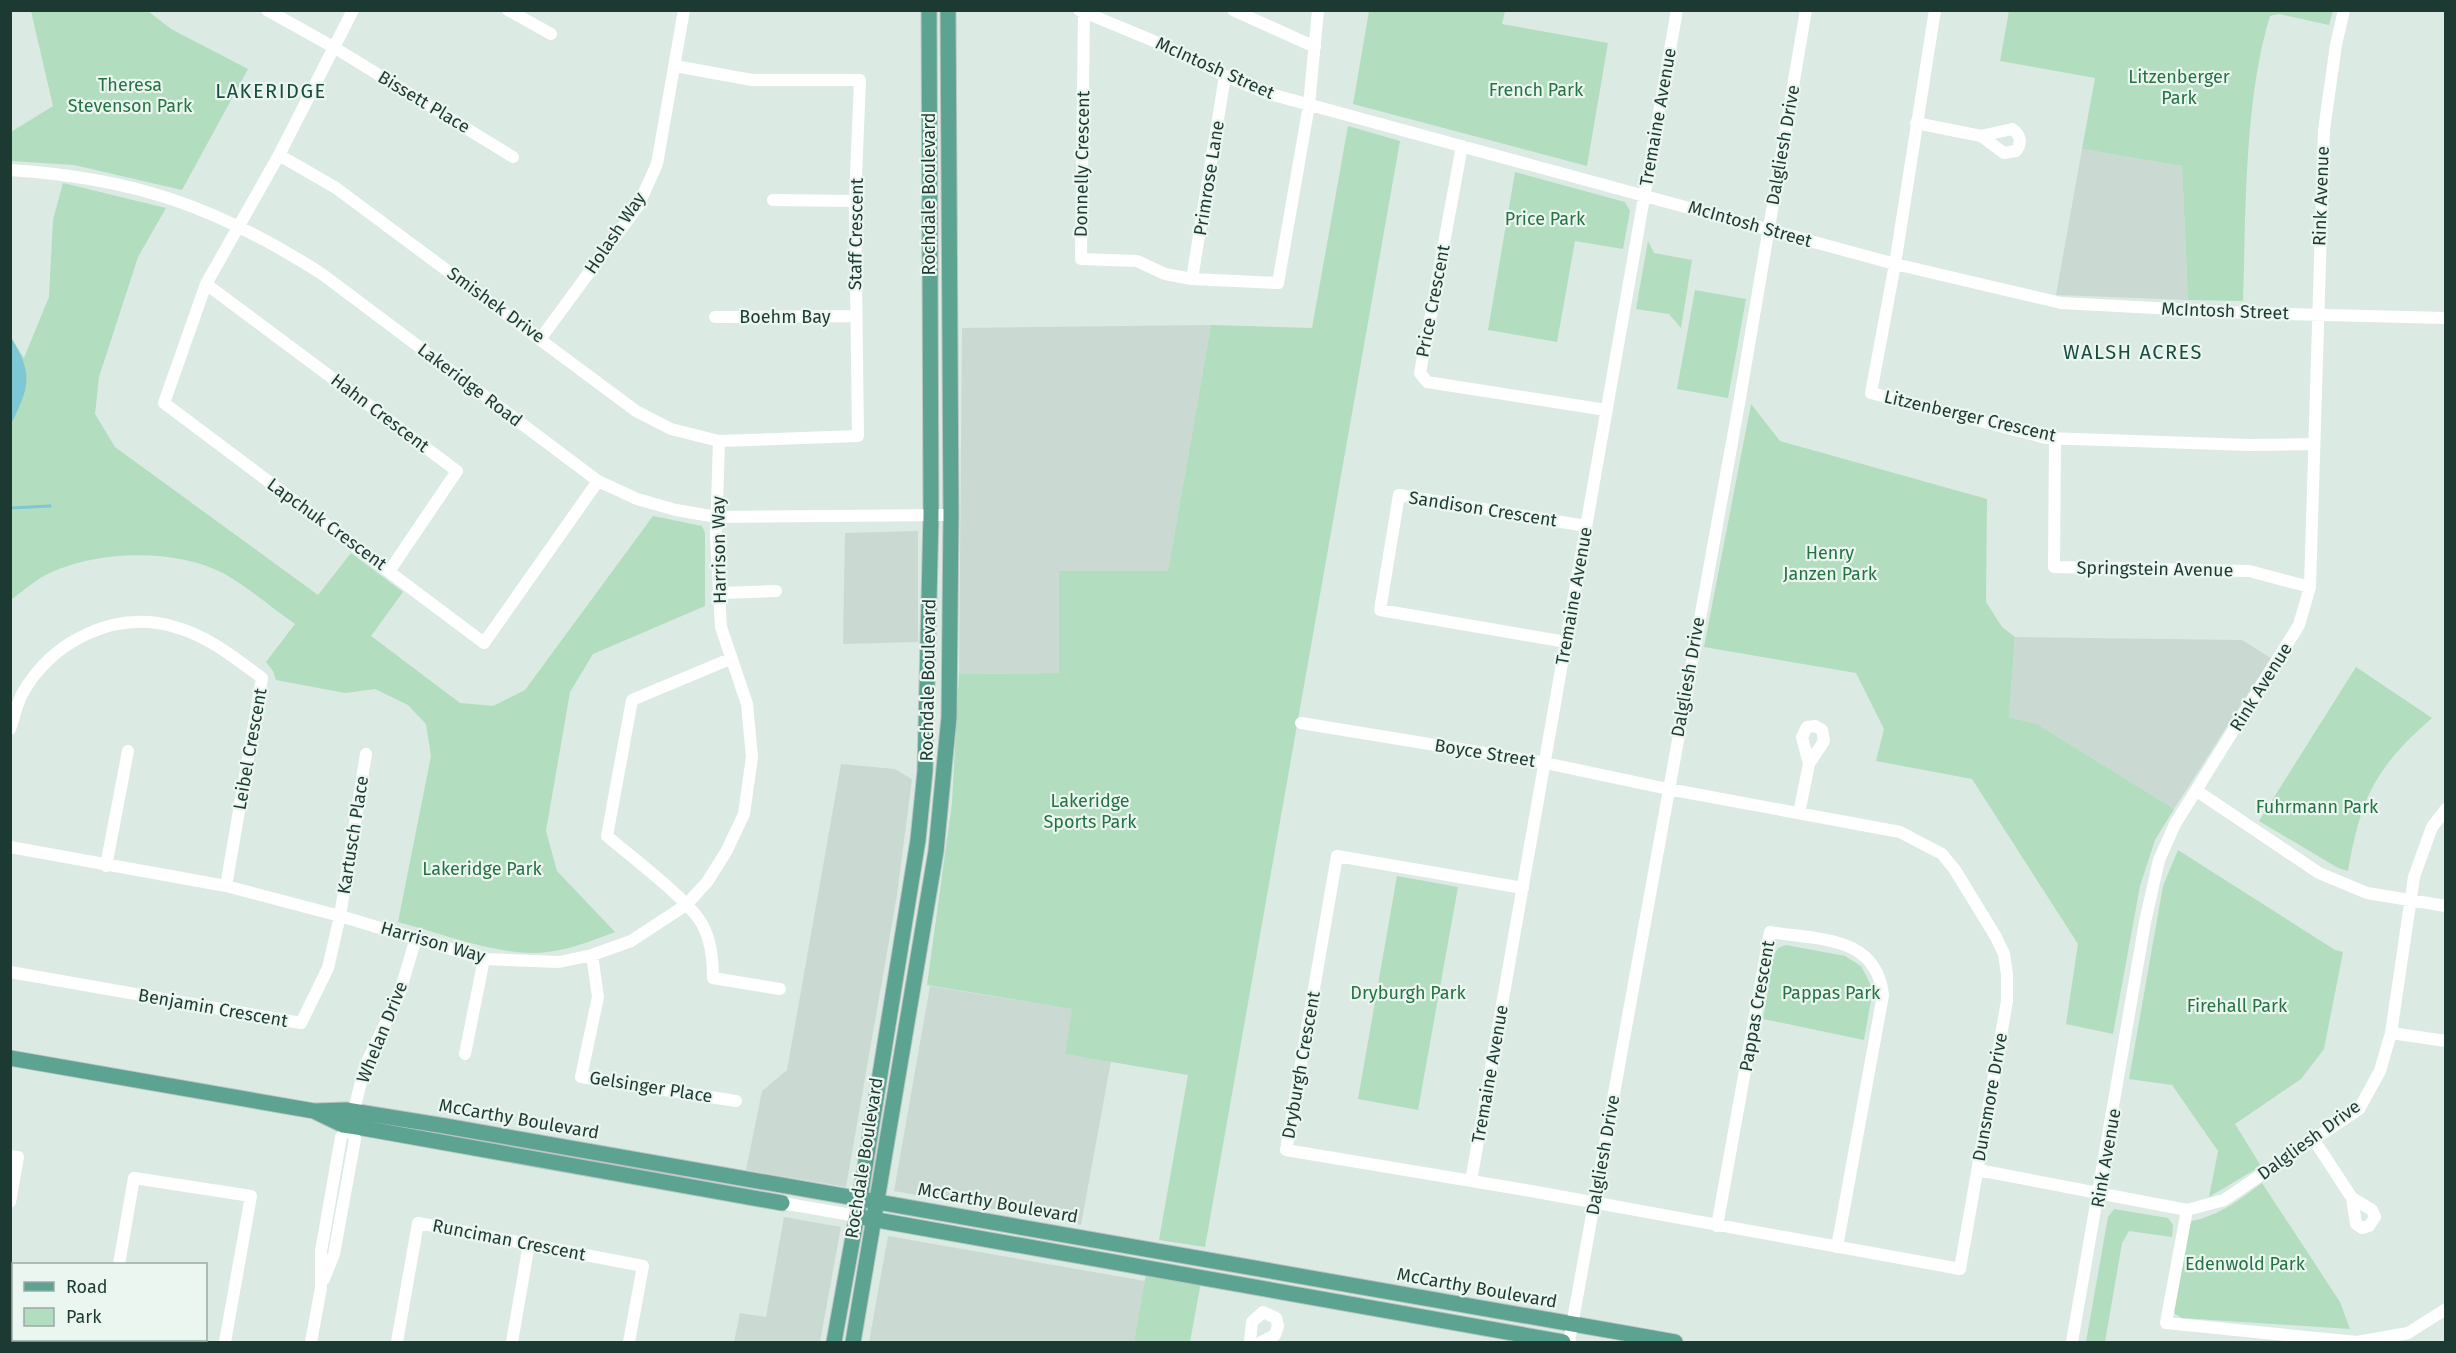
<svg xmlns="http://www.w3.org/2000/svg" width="2456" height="1353" font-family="'Fira Sans',sans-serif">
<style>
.built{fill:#cadad3}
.green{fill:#b2ddbe}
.water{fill:#7ec7d4}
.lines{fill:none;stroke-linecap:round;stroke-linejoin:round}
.stream{stroke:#7ec7d4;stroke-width:3}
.major-casing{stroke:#bbc4c2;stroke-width:17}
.minor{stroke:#fff;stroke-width:12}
.major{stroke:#5da391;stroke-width:15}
.labels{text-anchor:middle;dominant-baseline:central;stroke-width:4.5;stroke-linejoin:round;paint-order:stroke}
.street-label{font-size:18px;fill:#1d3a32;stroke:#ecf6f1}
.park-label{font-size:18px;fill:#257343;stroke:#ecf6f1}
.neighbourhood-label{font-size:20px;letter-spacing:1.5px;fill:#184d40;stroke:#ecf6f1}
</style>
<rect width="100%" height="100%" fill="#dceae4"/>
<path class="built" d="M2082 149 2182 166 2188 300 2056 295Z
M1211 325 1168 571H1060V673L959 674 962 328Z
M918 531V642L843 644 845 533Z
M2015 637 2242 640 2271 658 2174 809 2037 724 2009 717Z
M841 764 895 769 912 779 897 895 846 1187 746 1170 762 1091 787 1070Z
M930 986 1073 1009 1065 1054 1111 1061 1081 1225 894 1191Z
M784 1217 841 1227 820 1342H734L740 1313 766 1317Z
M888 1236 1145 1281 1134 1342H869Z"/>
<path class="green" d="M31 11H148L171 29 248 69 182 190 74 165 11 161V132L53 106Z
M1369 11H1505L1502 24 1608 43 1587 166 1353 104Z
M2009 11H2333L2329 25 2279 14 2270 16C2244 101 2246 212 2243 301L2188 300 2182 166 2082 149 2095 78 2000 61Z
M1348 126 1400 141 1205 1247 1159 1240 1188 1075 1065 1054 1072 1009 927 985 952 803 959 674 1059 673V571H1168L1211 325 1312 328Z
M1515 172 1625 202 1630 211 1623 249 1575 241 1557 342 1488 330Z
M63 183 166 208 138 257 99 377 95 414 115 447 318 595 351 553 403 592 371 636 460 703 493 706 525 690 653 516 702 526 705 533V606L593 654 570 692 546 831 557 871 615 932C588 942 559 954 529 953 485 951 440 933 398 922L431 756 426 724 408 705 375 689 345 693 276 680 273 671 266 662 295 624C272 608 248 587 223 573 174 547 88 550 40 578 30 585 20 593 11 600L10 337 24 358 49 297 53 220Z
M1648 241 1654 253 1692 260 1681 328 1669 314 1636 309Z
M1695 290 1746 299 1728 398 1677 389Z
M1751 404 1780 441 1987 499 1986 602 2002 627 2015 637 2009 717 2037 724 2174 809 2155 840 2140 886 2113 1034 2066 1024 2078 944 1972 779 1876 761 1884 729 1856 673 1704 647Z
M2356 667 2432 718C2375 768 2361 797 2348 871L2338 868 2259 821Z
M2178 850 2335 950 2343 952 2324 1049 2301 1079 2235 1124 2261 1166 2209 1197 2218 1151 2172 1085 2129 1079 2163 886Z
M1397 876 1458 887 1418 1110 1358 1099Z
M1786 945 1845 956 1861 966 1873 989 1864 1040 1763 1019 1774 955 1778 948Z
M2262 1183 2340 1302 2350 1329 2182 1318 2175 1314 2172 1307 2191 1221C2219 1216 2239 1200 2262 1183Z
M2114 1209 2168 1218 2173 1225 2172 1237 2129 1231 2122 1243 2105 1342H2086L2108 1217Z
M1146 1274 1201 1282 1190 1342H1134Z"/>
<path class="water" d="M11 337C33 374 30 386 11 424Z"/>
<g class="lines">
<path class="stream" d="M10 508 50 506"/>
<g class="major-casing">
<path id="major" d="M10 1058 314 1111 346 1110 445 1126 1675 1342
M316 1112 343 1125 357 1127 782 1203
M866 1218 1563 1342
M834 1342 860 1198 918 840 925 771 931 515 929 10
M853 1342 936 851 949 717 951 515 948 10"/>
</g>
<path class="minor" d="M267 10 335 48 513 157
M353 10 279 155 206 284 164 403 484 643 598 481
M508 10 551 34
M1079 10 1168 47 1225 76 1266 93 1895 264 2061 303 2249 313 2446 318
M1084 10 1081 259 1137 261 1165 274 1192 279 1278 283 1309 105 1318 10
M1233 10 1315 47
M1935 10 1895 264 1871 393 2046 438 2249 445 2314 444
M1916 123 1981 136 2004 153 2016 151C2022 143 2021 135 2012 129L1981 136
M1462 146 1420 373 1427 382 1606 410
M279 155 336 188 636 411 671 429 719 441 858 436 855 201 860 80H752L675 66
M10 170C135 178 217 207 322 274L598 481 637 499 676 510 717 517 951 515
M773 200 855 201
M1192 279 1225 76
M206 284 457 471 390 570
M715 317 855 316
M541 338 638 206 657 164 684 10
M2055 438 2054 567 2249 571 2310 587
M718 593 776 591
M1566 642 1380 610 1399 495 1586 526
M730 659 632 700 607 836C630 856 689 900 702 924 711 940 713 960 713 978L780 989
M1301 723 1545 763 1668 789 1900 832 1942 854 1955 870 1996 937 2004 954 2007 974V1001L1960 1269 1531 1191 1286 1150 1337 856 1523 888
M10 729C14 718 17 704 22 694 52 641 115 609 175 627 208 636 235 658 262 678L226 886
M2197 791 2319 873 2367 893 2446 906
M1799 813 1809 764 1824 741 1822 730 1815 726 1807 727 1802 737 1809 764
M10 847 226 886 340 916 484 959 559 962 592 955 631 941 686 905 707 882 726 852 744 814 752 757 747 704 721 627 716 536 719 441
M106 866 128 751
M592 955 598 997 581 1077 736 1101
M10 972 301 1023 328 968 340 916 366 754
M2391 1033 2446 1041
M465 1054 484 959
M2314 1140 2352 1198 2372 1210 2375 1217 2369 1226 2362 1228 2356 1224 2352 1198
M10 1156 18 1157 10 1202
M1978 1170 2187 1210 2224 1200 2359 1109 2380 1071 2391 1033 2414 877 2432 827 2446 809
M1471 1181 1677 10
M782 1203 857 1216
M2187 1210 2166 1323 2357 1342 2408 1333 2446 1309
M1717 1226 1770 932C1818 940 1876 935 1883 995L1837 1247
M119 1264 134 1178 251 1196 225 1342
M324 1279 334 1254 355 1139 350 1126
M106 1342V1340
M311 1342 321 1288V1251L341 1137 350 1126 365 1066 399 995 416 938
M397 1342 418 1223 643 1266 629 1342
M512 1342 529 1244
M1250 1342 1252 1322 1263 1312 1276 1318 1278 1326 1275 1335 1261 1342
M1569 1342 1740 398 1806 10
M2072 1342 2145 922 2159 860 2175 824 2299 625 2310 587 2324 130 2336 45 2344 10"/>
<use href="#major" class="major"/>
</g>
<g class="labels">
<g class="street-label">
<text transform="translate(1215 68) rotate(24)">McIntosh Street</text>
<text transform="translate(424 102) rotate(31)">Bissett Place</text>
<text transform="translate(1658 117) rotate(-80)">Tremaine Avenue</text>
<text transform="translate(1783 145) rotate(-80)">Dalgliesh Drive</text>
<text transform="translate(1082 164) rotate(-89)">Donnelly Crescent</text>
<text transform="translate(1209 178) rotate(-81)">Primrose Lane</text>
<text transform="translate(929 194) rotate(-90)">Rochdale Boulevard</text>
<text transform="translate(2321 196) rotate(-88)">Rink Avenue</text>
<text transform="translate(1750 224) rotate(16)">McIntosh Street</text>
<text transform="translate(615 233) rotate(-56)">Holash Way</text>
<text transform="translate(856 234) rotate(-89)">Staff Crescent</text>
<text transform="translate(1433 301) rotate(-79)">Price Crescent</text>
<text transform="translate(496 305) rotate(36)">Smishek Drive</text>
<text transform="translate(2225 311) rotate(2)">McIntosh Street</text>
<text x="785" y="317">Boehm Bay</text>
<text transform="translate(470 385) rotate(37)">Lakeridge Road</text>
<text transform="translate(380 413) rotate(37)">Hahn Crescent</text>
<text transform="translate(1970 416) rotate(13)">Litzenberger Crescent</text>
<text transform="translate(1483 509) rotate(9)">Sandison Crescent</text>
<text transform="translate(327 524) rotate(36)">Lapchuk Crescent</text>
<text transform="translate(719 550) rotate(-91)">Harrison Way</text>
<text transform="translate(2155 569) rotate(1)">Springstein Avenue</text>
<text transform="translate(1574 596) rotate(-80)">Tremaine Avenue</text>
<text transform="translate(1688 677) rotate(-80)">Dalgliesh Drive</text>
<text transform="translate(928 680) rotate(-89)">Rochdale Boulevard</text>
<text transform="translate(2261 687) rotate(-58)">Rink Avenue</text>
<text transform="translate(250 749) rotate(-80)">Leibel Crescent</text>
<text transform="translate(1485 753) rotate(9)">Boyce Street</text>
<text transform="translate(353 835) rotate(-81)">Kartusch Place</text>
<text transform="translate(433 942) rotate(16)">Harrison Way</text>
<text transform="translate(1757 1006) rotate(-80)">Pappas Crescent</text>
<text transform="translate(213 1008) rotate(10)">Benjamin Crescent</text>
<text transform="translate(382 1032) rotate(-68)">Whelan Drive</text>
<text transform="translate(1301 1065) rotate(-80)">Dryburgh Crescent</text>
<text transform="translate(1490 1074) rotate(-80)">Tremaine Avenue</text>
<text transform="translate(651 1087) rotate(9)">Gelsinger Place</text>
<text transform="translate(1990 1097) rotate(-80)">Dunsmore Drive</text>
<text transform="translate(519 1119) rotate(10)">McCarthy Boulevard</text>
<text transform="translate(2309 1140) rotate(-36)">Dalgliesh Drive</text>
<text transform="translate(1603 1155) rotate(-80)">Dalgliesh Drive</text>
<text transform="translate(864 1158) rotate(-81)">Rochdale Boulevard</text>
<text transform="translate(2106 1158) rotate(-80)">Rink Avenue</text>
<text transform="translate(998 1203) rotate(10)">McCarthy Boulevard</text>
<text transform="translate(509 1240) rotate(11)">Runciman Crescent</text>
<text transform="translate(1477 1288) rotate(10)">McCarthy Boulevard</text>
</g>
<g class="park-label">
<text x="2179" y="77">Litzenberger<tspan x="2179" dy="21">Park</tspan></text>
<text x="130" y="85">Theresa<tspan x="130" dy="21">Stevenson Park</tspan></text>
<text x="1536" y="90">French Park</text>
<text x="1545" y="219">Price Park</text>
<text x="1830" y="553">Henry<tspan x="1830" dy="21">Janzen Park</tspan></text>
<text x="1090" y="801">Lakeridge<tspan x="1090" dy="21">Sports Park</tspan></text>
<text x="2317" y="807">Fuhrmann Park</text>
<text x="482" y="869">Lakeridge Park</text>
<text x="1408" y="993">Dryburgh Park</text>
<text x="1831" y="993">Pappas Park</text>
<text x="2237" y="1006">Firehall Park</text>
<text x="2245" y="1264">Edenwold Park</text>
</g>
<g class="neighbourhood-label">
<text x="271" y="91">LAKERIDGE</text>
<text x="2133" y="352">WALSH ACRES</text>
</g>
</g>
<rect width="2456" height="1353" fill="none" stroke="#1d3a32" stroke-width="24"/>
<rect x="12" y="1263" width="195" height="78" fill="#ecf6f1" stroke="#99aba5" stroke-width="1.5"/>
<rect x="24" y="1282" width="30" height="9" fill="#5da391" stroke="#99aba5" stroke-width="1.5"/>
<text x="66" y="1293" font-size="18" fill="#1d3a32">Road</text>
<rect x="24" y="1308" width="30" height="18" fill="#b2ddbe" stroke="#99aba5" stroke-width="1.5"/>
<text x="66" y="1323" font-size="18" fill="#1d3a32">Park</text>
</svg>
